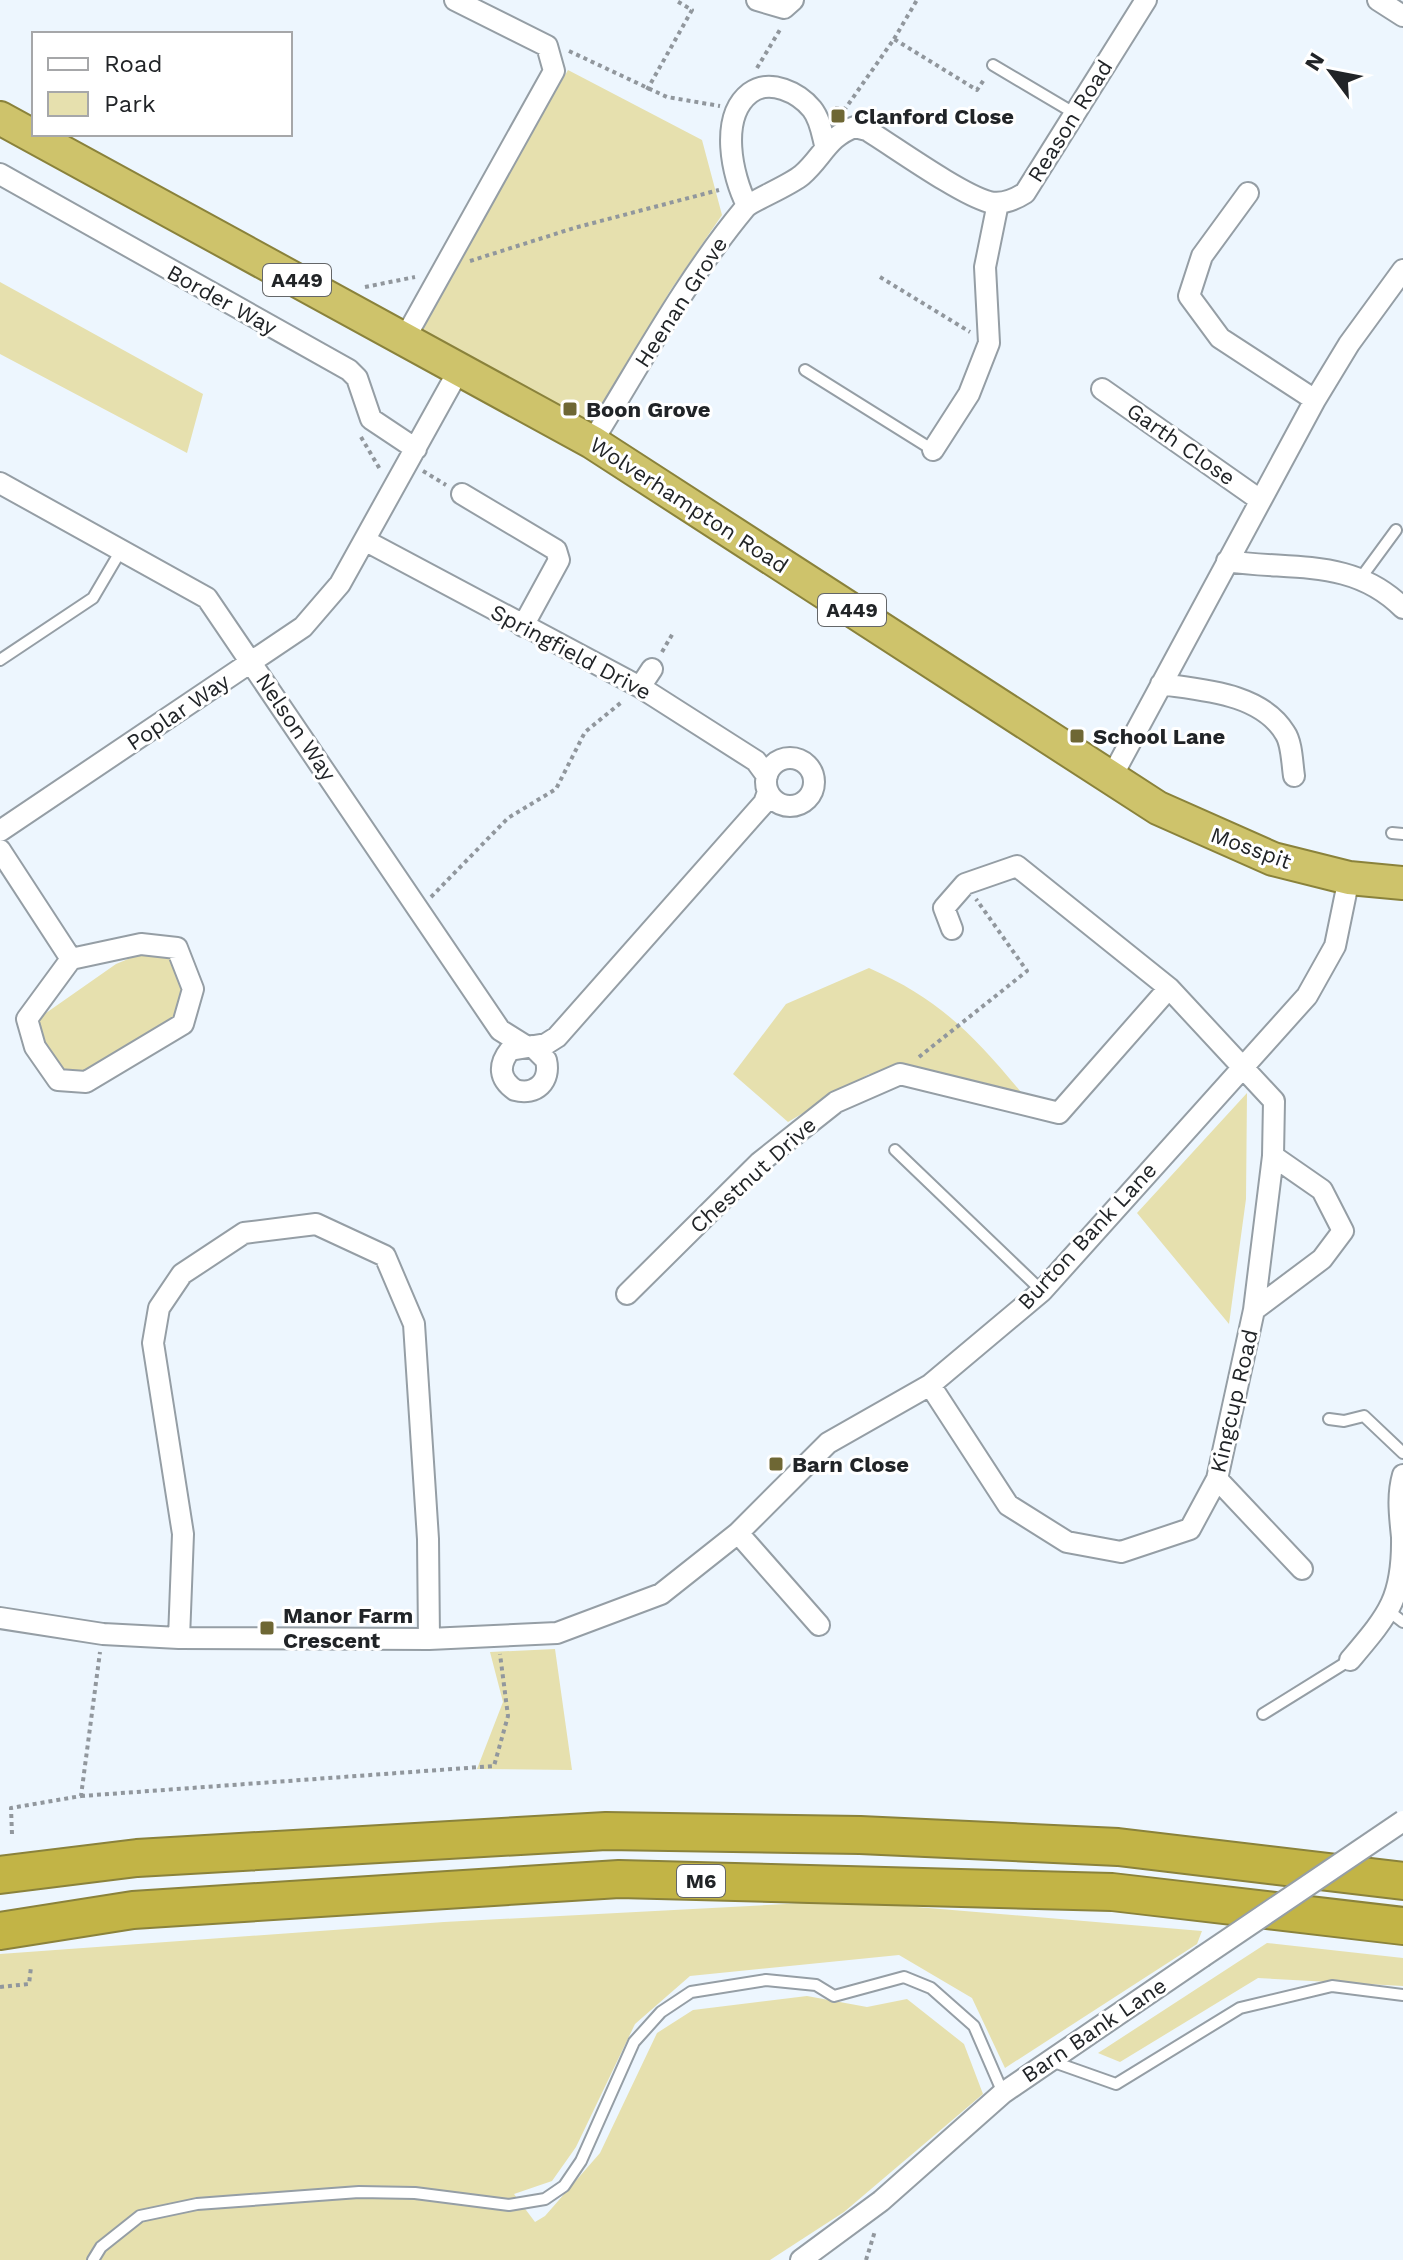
<svg xmlns="http://www.w3.org/2000/svg" width="1403" height="2260" font-family="'Work Sans',sans-serif">
<style>
.green{fill:#e6e0ae}
.lines{fill:none;stroke-linecap:round;stroke-linejoin:round}
.service-casing{stroke:#959ea5;stroke-width:14}
.minor-casing{stroke:#959ea5;stroke-width:24}
.trunk-casing{stroke:#8a823b;stroke-width:36}
.motorway-casing{stroke:#8a823b;stroke-width:40}
.path{stroke:#91979d;stroke-width:4;stroke-dasharray:4 4;stroke-linecap:butt}
.service{stroke:#fff;stroke-width:10}
.minor{stroke:#fff;stroke-width:20}
.trunk{stroke:#cec36b;stroke-width:32}
.motorway{stroke:#c2b446;stroke-width:36}
.minor-bridge-casing{stroke:#959ea5;stroke-width:24;stroke-linecap:butt}
.minor-bridge{stroke:#fff;stroke-width:20}
.poi-dot{fill:#6e6734;stroke:#fff;stroke-width:3}
.labels{text-anchor:middle;dominant-baseline:central;stroke-width:6;stroke-linejoin:round;paint-order:stroke}
.shield{fill:#fff;stroke:#646668;stroke-width:2}
.shield-label{font-size:20px;font-weight:bold;fill:#212427}
.poi-label{font-size:22px;font-weight:bold;fill:#212427;stroke:#fff;text-anchor:start}
.street-label{font-size:22px;fill:#212427;stroke:#fff}
</style>
<rect width="100%" height="100%" fill="#edf6fe"/>
<path class="green" d="M568 70 702 140 722 215 670 291 591 427 416 333Z
M0 282 203 394 187 453 0 354Z
M150 950 171 953 182 985 178 1017 86 1082C51 1068 46 1055 36 1020L116 964Z
M869 968C942 1000 976 1038 1026 1098L900 1074H869L788 1122 733 1074 786 1004Z
M1247 1093 1246 1199 1229 1324 1137 1213Z
M555 1649 572 1770 477 1769 503 1702 490 1652Z
M845 1901 1202 1931 1197 1944 1005 2068 972 1998 899 1955 690 1976 635 2024 576 2147 552 2181 514 2194 535 2222 545 2216 600 2153 657 2033 693 2010 807 1996 867 2007 907 1999 964 2044 983 2094 844 2212 770 2260H0V1954L444 1922Z
M1267 1943 1403 1958V1986L1258 1978 1120 2062 1098 2053Z"/>
<g class="lines">
<g class="service-casing">
<path id="service" d="M993 65 1074 113
M805 370 933 450
M1360 579 1396 530
M0 660 93 598 120 552
M1392 833 1403 834
M895 1150 1042 1291
M1329 1419 1344 1421 1364 1416 1403 1453
M1390 1612 1403 1622
M1263 1714 1350 1660
M1051 2061 1116 2084 1240 2008 1332 1986 1403 1995
M93 2260 101 2247 140 2216 197 2204 359 2192 415 2193 509 2205 545 2199 564 2186 581 2161 634 2042 661 2012 691 1992 766 1980 816 1985 834 1996 904 1977 931 1988 974 2026 1003 2093"/>
</g>
<g class="minor-casing">
<path id="minor" d="M757 0 784 8 793 0
M1378 0 1403 16
M0 174 349 370 357 378 371 419 416 449
M1248 193 1202 256 1189 296 1220 338 1315 400
M747 205C732 176 719 117 750 93 770 78 799 93 812 109 820 119 822 133 825 145
M405 338 554 71 547 46 455 0
M1102 389 1260 500
M592 442C641 363 686 279 745 208 751 201 789 186 802 175 822 158 828 136 855 127L867 130C896 148 960 194 989 202 1002 205 1014 200 1025 193L1146 0
M933 450 969 394 989 343 985 267 998 203
M0 483 207 598 500 1030 524 1045
M462 494 556 550 559 560 523 626
M366 541 640 687 756 761 767 776
M1227 561C1291 571 1352 557 1403 608
M1161 684C1202 690 1261 693 1285 733 1292 743 1292 763 1294 776
M640 687 652 669
M766 782a24 24 0 1 1 48 0a24 24 0 1 1-48 0Z
M1111 778 1315 400 1349 344 1403 270
M0 831 303 627 340 584 460 368
M0 850 71 959
M141 944 177 948 193 989 183 1024 86 1082 58 1080 35 1047 27 1019 71 959Z
M532 1046 546 1060C551 1081 536 1096 515 1090 499 1079 498 1065 510 1050L546 1044 557 1037 764 803 768 792
M627 1294 759 1163 836 1102 900 1074 1059 1113 1169 988
M1254 1310 1322 1259 1343 1231 1322 1190 1273 1156
M930 1385 1008 1505 1067 1542 1121 1552 1190 1529 1217 1479 1254 1310 1273 1156 1274 1101 1169 988 1017 866 965 884 944 908 952 929
M1217 1479 1302 1569
M738 1533 819 1625
M0 1618 103 1634 179 1638 429 1639 557 1633 661 1594 738 1533 828 1443 930 1385 1042 1291 1307 996 1335 946 1349 878
M179 1638 183 1534 153 1343 159 1308 182 1274 244 1233 316 1224 385 1256 414 1324 428 1539 429 1639
M1350 1660C1388 1615 1403 1599 1402 1537 1400 1516 1397 1496 1403 1475
M801 2260 881 2201 1003 2093 1202 1957"/>
</g>
<g class="trunk-casing">
<path id="trunk" d="M0 118 592 442 1158 808 1273 859 1349 878 1403 883"/>
</g>
<g class="motorway-casing">
<path id="motorway" d="M0 1875 137 1858 606 1831 860 1835 1118 1847 1403 1881
M0 1931 133 1910 619 1879 1112 1892 1403 1926"/>
</g>
<path class="path" d="M894 39 917 0
M569 51 667 97 720 106
M757 68 781 28
M647 90 692 10 675 0
M835 108 845 109 894 39 977 90 985 78
M470 261 574 228 719 190
M880 277 970 332
M365 287 415 277
M361 437 381 471
M423 471 446 485
M662 652 673 633
M431 897 508 818 556 789 585 732 623 701
M919 1057 1027 971 976 899
M81 1796 494 1766 508 1716 500 1654
M12 1834 11 1808 81 1796 100 1652
M0 1987 29 1984 31 1967
M866 2260 875 2231"/>
<use href="#service" class="service"/>
<use href="#minor" class="minor"/>
<use href="#trunk" class="trunk"/>
<use href="#motorway" class="motorway"/>
<g class="minor-bridge-casing">
<path id="minor-bridge" d="M1202 1957 1403 1821"/>
</g>
<use href="#minor-bridge" class="minor-bridge"/>
</g>
<g class="poi-dot">
<rect x="830" y="108" width="16" height="16" rx="4"/>
<rect x="562" y="401" width="16" height="16" rx="4"/>
<rect x="1069" y="728" width="16" height="16" rx="4"/>
<rect x="768" y="1456" width="16" height="16" rx="4"/>
<rect x="259" y="1620" width="16" height="16" rx="4"/>
</g>
<g class="labels">
<g class="shield">
<rect x="263" y="264" width="68" height="32" rx="6"/>
<rect x="818" y="594" width="68" height="32" rx="6"/>
<rect x="677" y="1865" width="48" height="32" rx="6"/>
</g>
<g class="shield-label">
<text x="297" y="280">A449</text>
<text x="852" y="610">A449</text>
<text x="701" y="1881">M6</text>
</g>
<g class="poi-label">
<text x="854" y="116">Clanford Close</text>
<text x="586" y="409">Boon Grove</text>
<text x="1093" y="736">School Lane</text>
<text x="792" y="1464">Barn Close</text>
<text x="283" y="1615">Manor Farm<tspan x="283" dy="25">Crescent</tspan></text>
</g>
<g class="street-label">
<text transform="translate(1070 121) rotate(-58)">Reason Road</text>
<text transform="translate(222 300) rotate(29)">Border Way</text>
<text transform="translate(681 302) rotate(-57)">Heenan Grove</text>
<text transform="translate(1181 444) rotate(35)">Garth Close</text>
<text transform="translate(689 505) rotate(33)">Wolverhampton Road</text>
<text transform="translate(571 652) rotate(28)">Springfield Drive</text>
<text transform="translate(178 712) rotate(-34)">Poplar Way</text>
<text transform="translate(296 727) rotate(56)">Nelson Way</text>
<text transform="translate(1251 848) rotate(20)">Mosspit</text>
<text transform="translate(753 1175) rotate(-42)">Chestnut Drive</text>
<text transform="translate(1087 1236) rotate(-47)">Burton Bank Lane</text>
<text transform="translate(1234 1401) rotate(-77)">Kingcup Road</text>
<text transform="translate(1094 2030) rotate(-34)">Barn Bank Lane</text>
</g>
</g>
<rect x="32" y="32" width="260" height="104" fill="#ffffff" stroke="#a6a7a9" stroke-width="2"/>
<rect x="48" y="58" width="40" height="12" fill="#ffffff" stroke="#a6a7a9" stroke-width="2"/>
<text x="104" y="72" font-size="24" fill="#212427">Road</text>
<rect x="48" y="92" width="40" height="24" fill="#e6e0ae" stroke="#a6a7a9" stroke-width="2"/>
<text x="104" y="112" font-size="24" fill="#212427">Park</text>
<g transform="translate(1331 72) rotate(302)" stroke="#ffffff" stroke-width="6" paint-order="stroke">
<path d="M0-6L14 30L0 20L-14 30Z" fill="#212427"/>
<text y="-12" font-size="22" font-weight="bold" text-anchor="middle" fill="#212427">N</text>
</g>
</svg>
